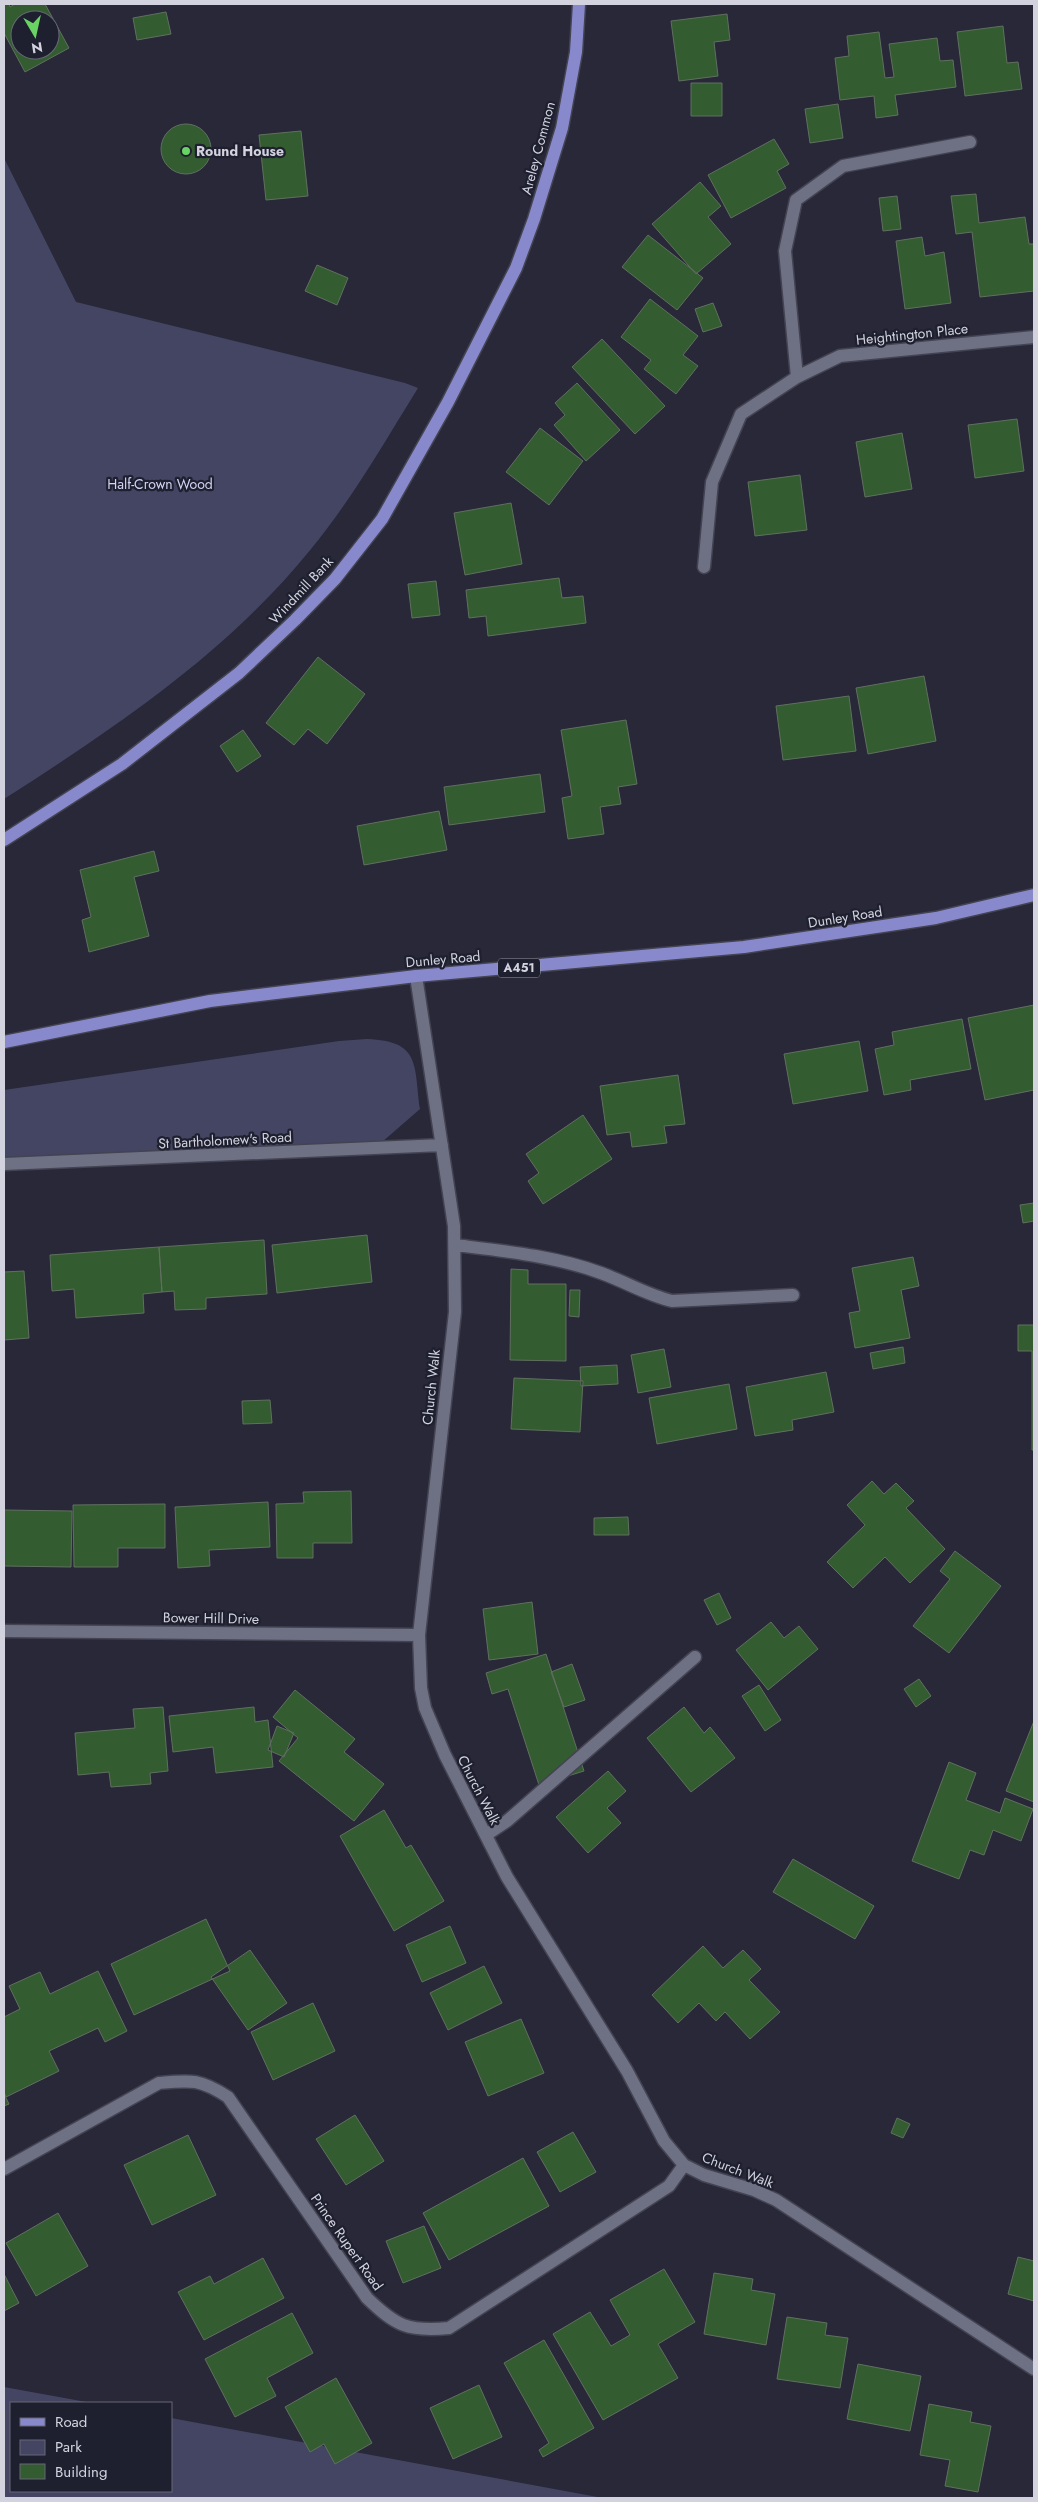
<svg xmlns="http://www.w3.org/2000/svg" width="1038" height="2502" font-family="Jost,sans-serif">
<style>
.green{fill:#444563}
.building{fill:#345c31;stroke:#60705f;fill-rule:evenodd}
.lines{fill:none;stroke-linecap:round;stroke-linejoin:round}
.minor-casing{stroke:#434352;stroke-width:15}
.major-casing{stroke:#434352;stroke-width:15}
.minor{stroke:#6e7084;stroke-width:12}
.major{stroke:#8889cc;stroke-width:12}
.poi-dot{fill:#69d464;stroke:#1e1f2f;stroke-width:2}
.labels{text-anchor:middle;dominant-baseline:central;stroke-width:4.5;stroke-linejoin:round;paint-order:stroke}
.shield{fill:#1e1f2f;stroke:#9c9daa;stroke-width:1}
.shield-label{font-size:12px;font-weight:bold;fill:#d2d3df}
.street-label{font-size:14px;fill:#d2d3df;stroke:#1e1f2f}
.poi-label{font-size:14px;font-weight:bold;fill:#d2d3df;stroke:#1e1f2f;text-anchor:start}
.park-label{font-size:14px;fill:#d2d4f5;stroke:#1e1f2f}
</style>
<rect width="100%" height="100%" fill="#282839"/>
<path class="green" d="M4 158 76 302 405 383 418 388C384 443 352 499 311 549 227 653 115 728 4 799Z
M367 1039C421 1041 414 1065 420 1109L374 1149 4 1164V1090L339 1041Z
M4 2387 92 2403H11V2491H171V2418L603 2498H4Z"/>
<path class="building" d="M4 4H9L10 7 15 4H45L69 48 25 72 4 33ZM20 20H50V50H20Z
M166 12 171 34 137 40 133 18Z
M727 14 730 40 714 42 718 76 679 81 671 21Z
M1003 26 1007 63 1018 62 1022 89 965 96 957 32Z
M879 32 885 78 894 77 889 44 937 38 940 61 953 60 956 87 895 95 898 115 876 118 874 96 840 100 835 58 849 56 847 36Z
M691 83H722V116H691Z
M838 104 843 138 810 143 805 109Z
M161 149a25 25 0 1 1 50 0a25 25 0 1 1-50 0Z
M301 131 308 196 266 200 259 135Z
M774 139 789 164 777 171 786 188 731 218 708 175Z
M700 182 721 206 708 217 731 244 696 274 652 224Z
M976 194 979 223 1025 217 1029 244H1034V291L980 297 972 232 956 234 951 196Z
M897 196 901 229 883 231 879 198Z
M648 235 703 278 677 310 622 267Z
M922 237 925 256 944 252 951 303 905 309 896 241Z
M317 265 348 278 337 305 305 291Z
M650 299 698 336 683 355 698 366 676 394 644 369 651 360 621 337Z
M713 303 722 326 703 332 695 309Z
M602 339 665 406 635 434 572 367Z
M577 383 620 430 586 461 554 425 565 415 555 403Z
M1017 419 1024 471 975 478 968 425Z
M540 428 583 461 549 505 506 472Z
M902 433 912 489 865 497 856 442Z
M800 475 807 530 755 536 748 482Z
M511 503 522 564 465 575 454 513Z
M559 578 562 598 583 596 586 623 488 636 486 616 469 618 466 590Z
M436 581 440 615 412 618 408 584Z
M318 657 365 694 327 744 308 729 294 745 266 723Z
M924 676 936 741 868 754 856 688Z
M849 696 856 751 783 760 776 706Z
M626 720 637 784 618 787 621 804 600 807 604 834 568 839 562 798 572 796 561 730Z
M243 730 261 756 237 772 220 746Z
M540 774 545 812 449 825 444 787Z
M439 811 447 850 364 865 357 826Z
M154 851 159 871 134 877 149 936 89 952 82 920 91 917 80 870Z
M1034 1005V1090L985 1100 968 1018Z
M962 1019 971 1069 910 1080 911 1090 884 1095 875 1049 894 1045 892 1032Z
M859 1041 868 1091 793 1104 784 1054Z
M678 1075 685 1124 664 1126 667 1143 632 1147 630 1132 607 1135 600 1086Z
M583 1115 612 1159 543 1204 528 1181 539 1173 526 1154Z
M1034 1203V1221L1023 1223 1020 1205Z
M367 1235 372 1282 277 1293 272 1245Z
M264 1240 267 1294 206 1298V1309L175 1310 174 1291 162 1292 159 1247Z
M159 1247 162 1292 143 1294 144 1313 76 1318 74 1289 52 1291 50 1255Z
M913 1257 919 1286 901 1290 910 1338 855 1348 849 1313 860 1311 852 1268Z
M511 1269 528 1270V1284H566V1361L510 1360Z
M24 1271 29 1338 4 1340V1272Z
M570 1290H580L579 1317 569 1316Z
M1018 1325H1034V1450H1032V1351H1018Z
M903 1347 905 1363 873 1369 870 1353Z
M664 1349 671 1387 638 1393 631 1355Z
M617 1365 618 1384 581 1386 580 1367Z
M826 1372 834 1412 792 1420 793 1430 755 1436 746 1387Z
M514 1378 583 1381 580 1432 511 1429Z
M729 1384 737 1429 657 1444 649 1398Z
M270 1400 272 1423 243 1424 242 1401Z
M872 1481 884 1494 896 1483 914 1501 906 1508 945 1549 910 1583 885 1557 853 1588 827 1562 865 1525 847 1505Z
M351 1491 352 1543H313V1558H277L276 1504 304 1503 303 1492Z
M268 1502 270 1547 209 1550 210 1566 178 1568 175 1507Z
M165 1504V1548H118V1567H74L73 1505Z
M4 1510 72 1511 71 1567 4 1566Z
M628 1517 629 1535H594V1518Z
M955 1551 1001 1586 949 1653 913 1626 950 1579 940 1571Z
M719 1593 731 1618 717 1625 704 1600Z
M532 1602 538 1654 489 1660 483 1609Z
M771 1622 784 1638 799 1626 818 1649 768 1690 736 1650Z
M546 1654 584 1771 539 1785 508 1689 492 1694 486 1673Z
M572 1664 585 1700 564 1707 551 1672Z
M919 1679 931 1696 916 1707 904 1689Z
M759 1685 781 1720 765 1731 742 1696Z
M295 1690 355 1739 344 1752 384 1784 354 1821 279 1761 298 1738 273 1717Z
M163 1707 168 1771 150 1773 151 1784 111 1787 109 1772 78 1775 75 1733 135 1728 133 1709Z
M254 1707 255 1722 268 1720 273 1767 216 1773 213 1747 173 1752 169 1716Z
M684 1707 704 1733 710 1727 735 1758 691 1792 647 1738Z
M1034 1721V1802L1006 1791Z
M277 1726 294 1733 284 1757 268 1750Z
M949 1762 976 1773 966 1800 1000 1813 1005 1798 1033 1809 1021 1841 993 1830 984 1855 970 1850 959 1879 912 1861Z
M608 1771 626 1791 607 1808 621 1823 588 1853 556 1817Z
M384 1810 406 1848 411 1845 444 1901 394 1931 340 1836Z
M793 1859 874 1906 855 1939 773 1892Z
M206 1919 230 1971 134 2015 111 1964Z
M450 1926 466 1963 422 1982 406 1945Z
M703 1946 723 1968 743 1950 761 1969 749 1980 780 2012 750 2039 725 2012 716 2021 699 2003 678 2023 652 1995Z
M250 1950 287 2003 248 2030 211 1977Z
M484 1966 502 2003 448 2030 430 1993Z
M98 1971 127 2031 105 2042 98 2028 49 2051 59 2071 6 2097 4 2092V2017L20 2009 9 1986 40 1972 50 1994Z
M313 2003 335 2051 273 2080 251 2032Z
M521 2019 544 2073 488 2096 465 2042Z
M4 2094 9 2104 4 2106Z
M355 2115 384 2161 346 2185 316 2139Z
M897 2118 910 2124 903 2138 891 2133Z
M573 2132 596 2172 560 2192 537 2152Z
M188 2135 216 2195 152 2225 124 2165Z
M523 2158 549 2206 449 2260 423 2213Z
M58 2213 88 2266 36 2296 6 2243Z
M424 2226 441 2268 403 2283 386 2241Z
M1018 2257 1034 2261V2301L1008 2294Z
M263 2258 284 2298 204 2340 178 2292 210 2276 214 2284Z
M664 2269 695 2322 658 2344 678 2378 603 2420 553 2334 590 2312 611 2346 630 2335 610 2300Z
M714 2273 753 2279 751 2290 775 2294 766 2345 704 2334Z
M4 2274 19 2303 4 2311Z
M292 2313 313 2353 267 2378 276 2396 235 2417 205 2359Z
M787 2317 827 2323 825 2335 848 2338 840 2388 777 2379Z
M544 2340 594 2428 543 2457 539 2450 549 2443 504 2363Z
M858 2364 921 2376 910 2431 847 2419Z
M336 2378 372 2443 335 2464 324 2444 310 2452 285 2407Z
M479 2385 502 2437 453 2459 430 2408Z
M929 2404 972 2412 970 2422 991 2426 978 2492 945 2486 950 2460 920 2455Z"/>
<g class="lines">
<g class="minor-casing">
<path id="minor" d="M797 377 785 251 796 200 843 166 970 142
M704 567 712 482 741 414 797 377 840 356 1034 337
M416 976 454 1226 455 1312 419 1635 421 1688 425 1708 445 1755 507 1877 627 2071 664 2141 684 2165 704 2175 754 2190 776 2200 1034 2369
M4 1164 442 1145
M455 1245C504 1251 555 1256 601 1273 626 1282 647 1295 672 1301L793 1295
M4 1631 419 1635
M486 1835 507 1821 695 1657
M4 2169 159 2083C192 2080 200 2079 228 2097L367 2298C396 2326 408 2332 449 2328L669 2186 684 2165"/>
</g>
<g class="major-casing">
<path id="major" d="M4 840 122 764 239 673 295 620 335 579 382 519 448 402 516 268 534 219 562 128 576 52 579 4
M4 1042 210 1001 416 976 744 947 936 918 1034 895"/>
</g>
<use href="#minor" class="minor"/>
<use href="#major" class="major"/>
</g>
<circle class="poi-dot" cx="186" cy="151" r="5"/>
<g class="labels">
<rect class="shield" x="498" y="958.5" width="42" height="19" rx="4"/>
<g class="shield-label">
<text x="519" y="968">A451</text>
</g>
<g class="street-label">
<text transform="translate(538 148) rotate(-75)">Areley Common</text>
<text transform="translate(912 334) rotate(-6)">Heightington Place</text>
<text transform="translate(301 590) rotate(-47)">Windmill Bank</text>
<text transform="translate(845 917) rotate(-9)">Dunley Road</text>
<text transform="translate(443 959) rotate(-5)">Dunley Road</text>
<text transform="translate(225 1140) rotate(-3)">St Bartholomew's Road</text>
<text transform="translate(431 1387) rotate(-84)">Church Walk</text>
<text transform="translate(211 1618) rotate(1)">Bower Hill Drive</text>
<text transform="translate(479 1790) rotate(63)">Church Walk</text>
<text transform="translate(738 2170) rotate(21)">Church Walk</text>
<text transform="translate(347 2242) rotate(55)">Prince Rupert Road</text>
</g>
<g class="poi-label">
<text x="196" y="151">Round House</text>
</g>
<g class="park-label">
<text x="160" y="484">Half-Crown Wood</text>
</g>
</g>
<rect width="1038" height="2502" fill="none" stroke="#d2d3df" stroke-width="10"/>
<rect x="10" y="2402" width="162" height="90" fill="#1e1f2f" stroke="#666775"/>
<rect x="20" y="2418" width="25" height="8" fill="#8889cc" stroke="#666775"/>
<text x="55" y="2427" font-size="15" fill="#d2d3df">Road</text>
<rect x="20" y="2440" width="25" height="15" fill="#444563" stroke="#666775"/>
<text x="55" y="2452" font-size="15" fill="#d2d3df">Park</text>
<rect x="20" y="2464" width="25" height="15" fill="#345c31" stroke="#666775"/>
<text x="55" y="2477" font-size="15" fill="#d2d3df">Building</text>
<g transform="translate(35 35) rotate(171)"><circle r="24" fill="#1e1f2f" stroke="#666775"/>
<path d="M0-4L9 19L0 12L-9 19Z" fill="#69d464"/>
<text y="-8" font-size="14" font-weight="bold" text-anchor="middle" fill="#d2d3df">N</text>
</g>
</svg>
